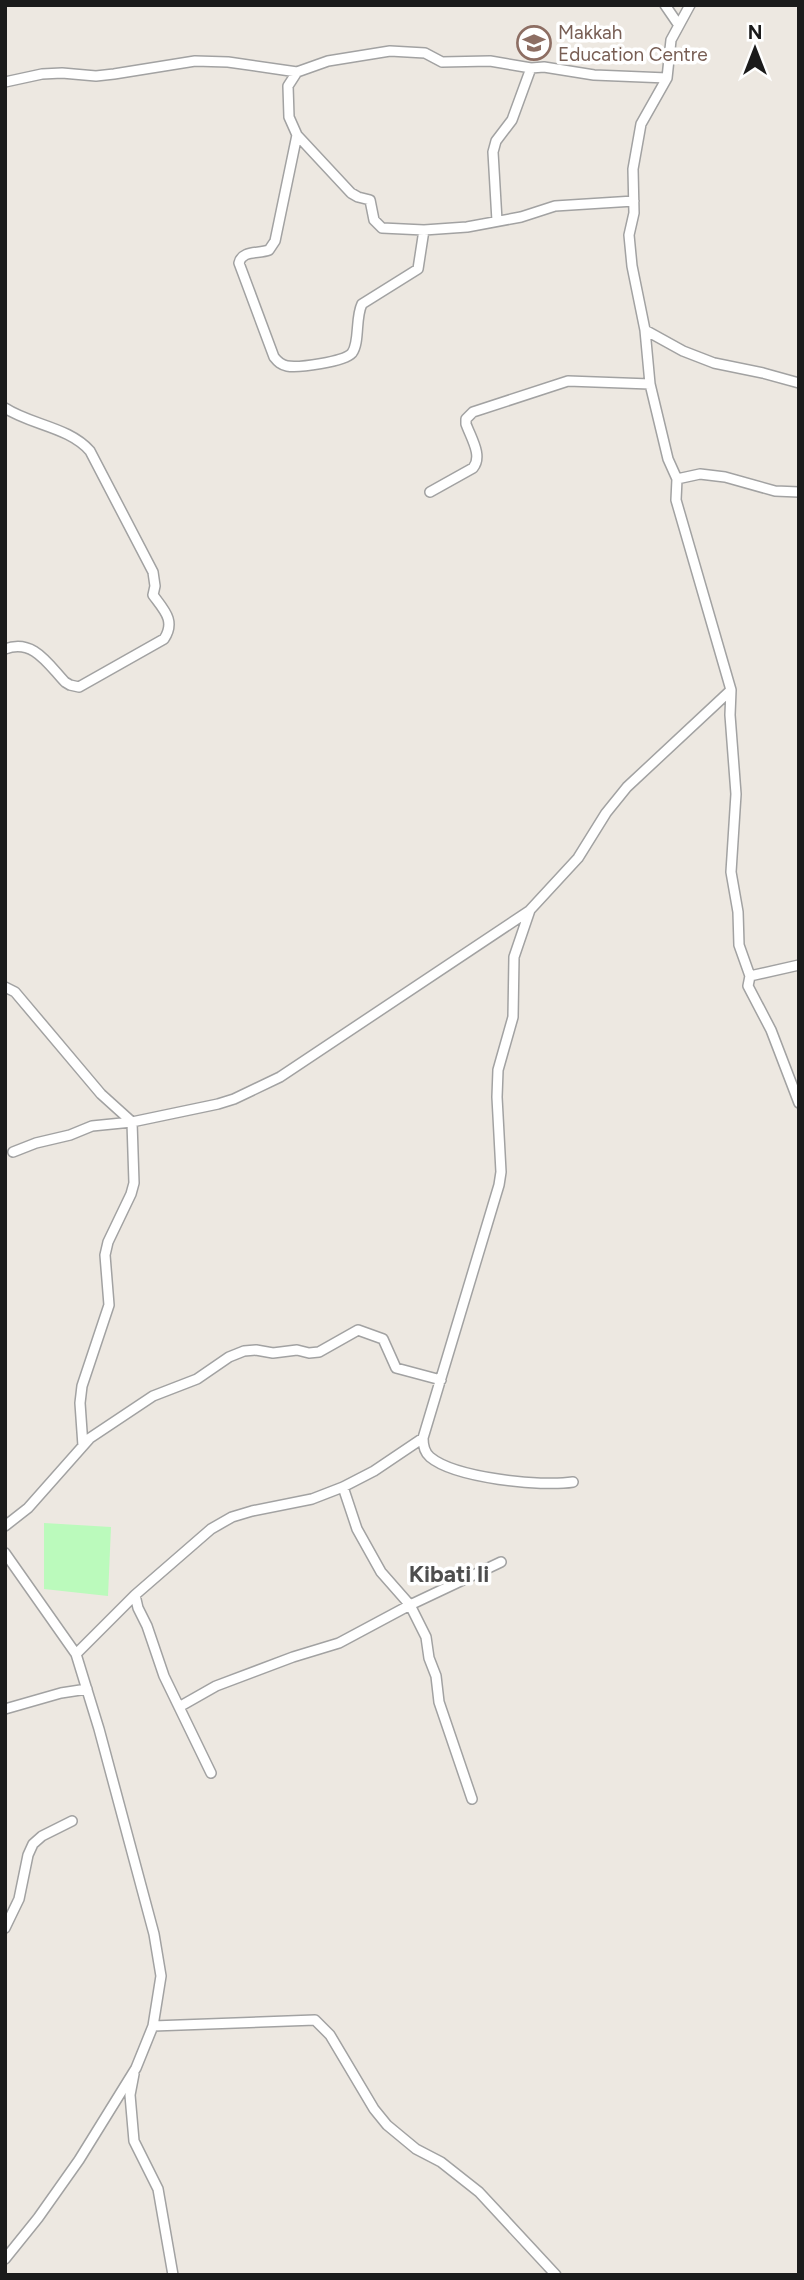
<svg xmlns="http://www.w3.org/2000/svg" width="804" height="2280" font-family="Figtree,sans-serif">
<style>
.park{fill:#bbfabc}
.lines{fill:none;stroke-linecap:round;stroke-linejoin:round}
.minor-casing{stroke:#a2a2a2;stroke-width:12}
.minor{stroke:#fff;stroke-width:9}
.labels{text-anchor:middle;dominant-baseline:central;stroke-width:7;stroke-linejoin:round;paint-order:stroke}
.education-label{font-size:19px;fill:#785e54;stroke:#fff;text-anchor:start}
.quarter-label{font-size:23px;font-weight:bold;fill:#4e4e4e;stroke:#fff}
</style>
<rect width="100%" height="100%" fill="#ede8e1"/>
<path class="park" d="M44 1523 111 1527 108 1596 44 1589Z"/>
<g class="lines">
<g class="minor-casing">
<path id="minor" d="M665 5 678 24
M690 5 671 40 667 78 641 124 633 169 634 213 629 235 632 266 645 330 650 384 668 459 677 479 676 500 731 690 730 715 736 794 731 872 738 912 739 945 750 976 748 986 771 1030 799 1103
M297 72 288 86 289 117 297 135 351 193 358 197 370 200 374 220 382 228 424 230 467 227 521 217 555 206 634 201
M5 82 42 74 62 73 96 76 114 74 195 61 228 62 297 72 328 61 390 51 425 53 442 62 490 61 531 68 544 67 594 75 667 78
M297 135 275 241 269 250C258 254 242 250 239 263L274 357C278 362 281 365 287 366 298 368 344 362 352 353 360 342 355 318 362 304L418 269 424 230
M497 221 493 152 496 141 512 120 531 68
M645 330 683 351 714 363 763 373 799 383
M5 408C31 425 69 427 90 451L153 572 155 586 153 595C164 610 176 621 164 639L79 687 70 685 65 682C48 664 33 638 5 649
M677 479 700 474 725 477 775 491 799 492
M430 492 473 468C483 456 471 438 466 424V419L473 412 568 381 650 384
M750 976 799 965
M5 987 15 992 101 1094 132 1122 134 1183 131 1194 108 1242 105 1255 109 1305 82 1386 80 1403 83 1446
M13 1152 36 1143 70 1135 92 1126 132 1122 218 1104 234 1099 280 1077 529 911
M423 1438C423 1445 424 1452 430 1457 455 1478 541 1487 573 1482
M343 1487 357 1529 381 1572 410 1605 501 1562
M5 1526 28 1508 90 1438 153 1396 197 1379 229 1357 244 1351 256 1350 273 1353 297 1350 309 1353 319 1352 358 1330 383 1339 396 1368 441 1380
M5 1553 76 1654 99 1729 154 1934 161 1976 153 2026 136 2068 79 2160 38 2218 5 2259
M135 1595 138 1608 147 1626 164 1676 211 1773
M76 1654 135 1595 211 1529 232 1517 252 1511 312 1499 343 1487 374 1471 423 1438 499 1185 501 1172 497 1097 498 1070 513 1017 514 957 530 910 578 858 606 813 627 787 731 690
M179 1707 216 1686 293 1657 339 1643 410 1605 426 1637 429 1658 436 1676 439 1702 472 1799
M5 1709 61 1693 87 1689
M5 1928 19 1899 28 1855 33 1844 42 1836 72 1821
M153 2026 315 2020 330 2035 374 2109 387 2125 416 2149 441 2162 479 2192 556 2275
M134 2074 130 2095 134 2141 158 2189 173 2275"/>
</g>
<use href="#minor" class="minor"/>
</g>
<defs>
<g id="school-ring" transform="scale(1.75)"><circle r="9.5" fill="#fff" stroke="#8d6e63" stroke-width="1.5"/><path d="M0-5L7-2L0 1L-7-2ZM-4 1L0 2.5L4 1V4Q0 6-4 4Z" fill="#8d6e63"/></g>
</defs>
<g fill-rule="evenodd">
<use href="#school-ring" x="534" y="43"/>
</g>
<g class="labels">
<g class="education-label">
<text x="558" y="32">Makkah<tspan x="558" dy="22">Education Centre</tspan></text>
</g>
<g class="quarter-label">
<text x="449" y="1574">Kibati Ii</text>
</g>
</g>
<rect width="804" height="2280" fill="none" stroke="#1b1b1b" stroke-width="14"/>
<g transform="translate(755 49)" stroke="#ffffff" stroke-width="5" paint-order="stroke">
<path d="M0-5L12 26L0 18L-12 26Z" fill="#1b1b1b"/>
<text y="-10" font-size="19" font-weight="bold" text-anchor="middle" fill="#1b1b1b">N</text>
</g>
</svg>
